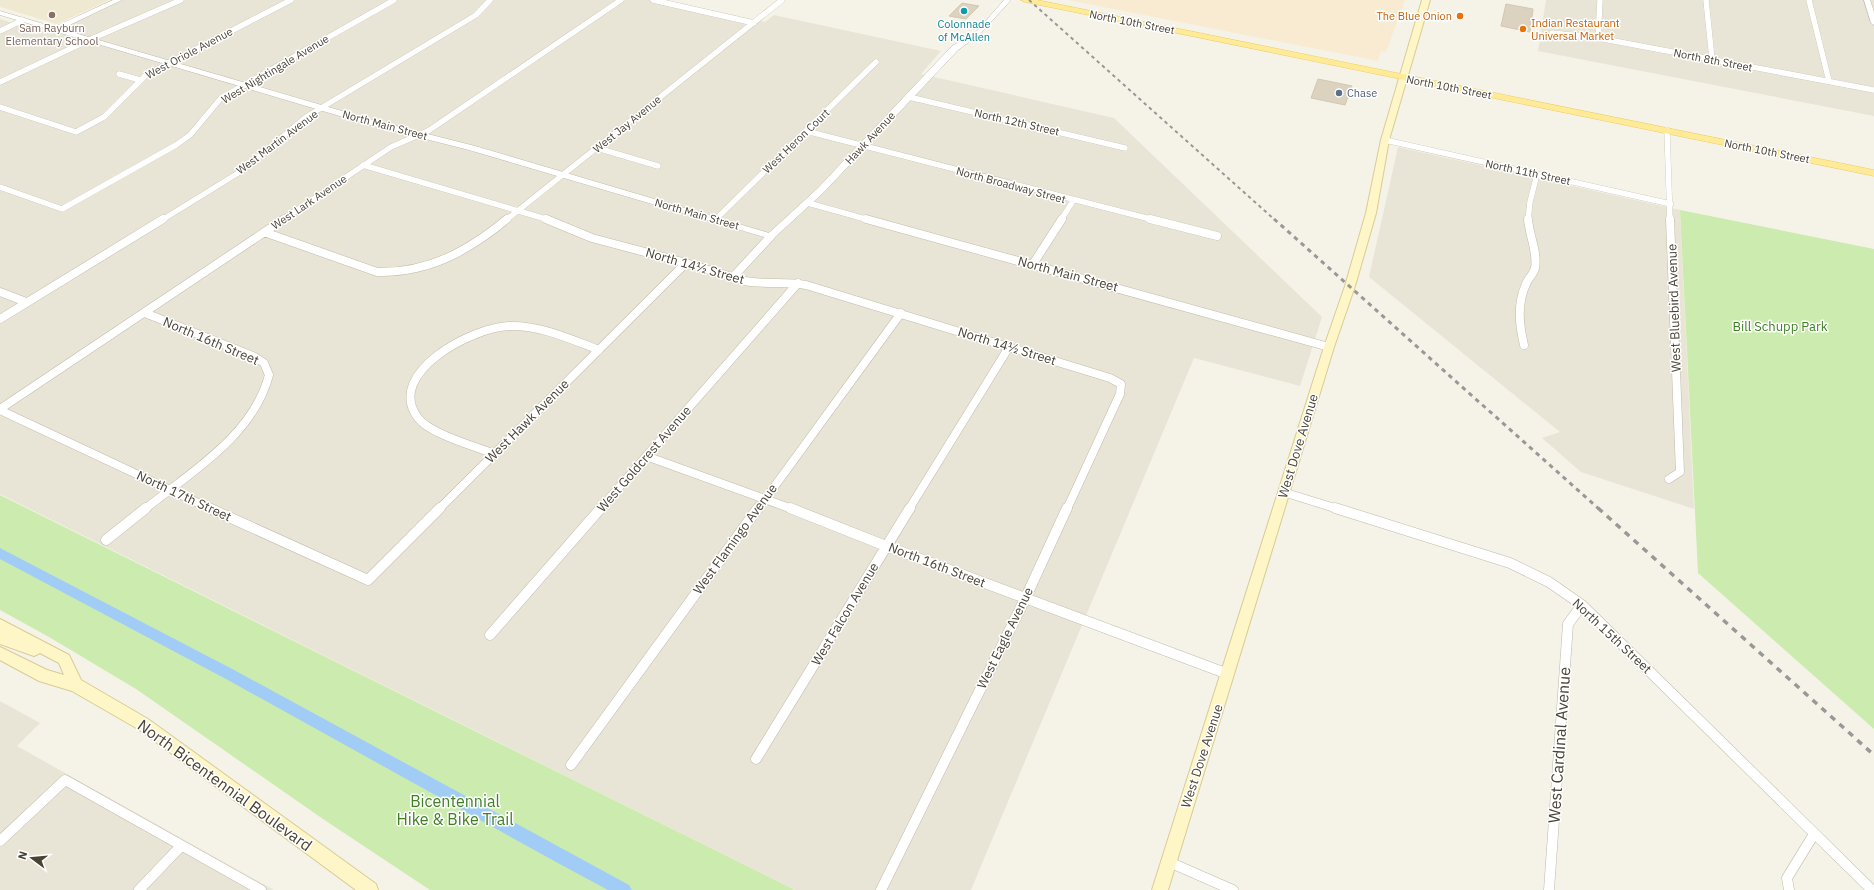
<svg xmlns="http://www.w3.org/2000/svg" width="1874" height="890" font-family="'IBM Plex Sans',sans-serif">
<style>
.residential{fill:#e9e5d6}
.commercial{fill:#f8ebd2}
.education{fill:#efe9d1}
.green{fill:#cbecae}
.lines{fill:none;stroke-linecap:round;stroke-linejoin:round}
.canal{fill:#a1ccf6;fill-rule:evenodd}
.building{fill:#dbd2bf;stroke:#d3c8af}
.minor-far2-casing{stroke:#c1bbaa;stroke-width:6}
.minor-far1-casing{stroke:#c1bbaa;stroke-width:9}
.minor-casing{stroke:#c1bbaa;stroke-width:11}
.tertiary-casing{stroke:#c1bbaa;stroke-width:1}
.secondary-casing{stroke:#d8cc95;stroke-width:2}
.primary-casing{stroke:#eccd5f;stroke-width:1}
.minor-far2{stroke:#fff;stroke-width:5.5}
.minor-far1{stroke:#fff;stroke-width:8}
.minor{stroke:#fff;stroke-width:10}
.tertiary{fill:#fff;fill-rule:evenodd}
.secondary{fill:#fff6c8;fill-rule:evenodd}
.primary{fill:#ffea97;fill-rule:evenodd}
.rail-far2{stroke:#989898;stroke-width:2;stroke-dasharray:3.5 3.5;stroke-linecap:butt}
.rail-far1{stroke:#989898;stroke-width:3;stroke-dasharray:4.5 4.5;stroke-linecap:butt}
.rail{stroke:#989898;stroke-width:3.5;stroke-dasharray:6 6;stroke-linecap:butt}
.culture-dot{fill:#0f9aa8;stroke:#fff;stroke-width:1.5}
.education-dot{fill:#8d6e63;stroke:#fff;stroke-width:1.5}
.food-dot{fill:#e8710a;stroke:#fff;stroke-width:1.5}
.service-dot{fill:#5c6f8a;stroke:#fff;stroke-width:1.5}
.labels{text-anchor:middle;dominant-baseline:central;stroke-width:3;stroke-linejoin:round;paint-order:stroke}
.far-food-label{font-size:11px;fill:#c56008;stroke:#fff;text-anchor:end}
.far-street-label{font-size:11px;fill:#494336;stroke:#fff}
.far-culture-label{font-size:11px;fill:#0d838f;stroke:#fff}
.far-education-label{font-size:11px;fill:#785e54;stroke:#fff}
.far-service-label{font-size:11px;fill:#4e5e75;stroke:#fff;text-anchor:start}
.street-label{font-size:13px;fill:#494336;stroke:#fff}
.park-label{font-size:13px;fill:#408024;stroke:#fff}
.near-street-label{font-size:16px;fill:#494336;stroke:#fff}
.near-park-label{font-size:16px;fill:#408024;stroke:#fff}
</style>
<rect width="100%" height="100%" fill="#f5f2e8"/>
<path class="residential" d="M122 0H666L765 22 774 15 941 51 921 74 1114 118 1322 317 1300 386 1194 358 971 890H795L0 494V19L48 33Z
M1546 0H1874V116L1538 51Z
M1398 147 1680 210 1694 509 1581 472 1542 438 1560 432 1369 277Z
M0 701 40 723 17 746 274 890H0Z"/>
<path class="commercial" d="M1068 0H1405L1386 52 1381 51 1378 61Z"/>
<path class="education" d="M0 0H109L57 24 0 7Z"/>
<path class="green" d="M1680 210 1874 249V729L1698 573Z
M0 495 795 890H430L323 819 136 689 49 637 0 610Z"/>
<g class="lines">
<path class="canal" d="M0 548 236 671 629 885 632 890H608L556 862 226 679 0 559Z"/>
</g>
<path class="building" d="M962 3 979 6 966 19 949 16Z
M1506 4 1533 9 1530 32 1501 26Z
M1318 79 1352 86 1345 105 1311 98Z"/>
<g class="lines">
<g class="minor-far2-casing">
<path id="minor-far2" d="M653 0 754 23
M1706 0 1712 59
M1809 0 1829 81
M0 31 23 20
M1552 33 1598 38 1874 90
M1598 38 1600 0
M119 74 140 80
M0 82 89 40 181 0
M909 97 1125 148
M0 107 76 132 104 117 146 75 291 0
M1667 130 1670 220
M806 131 1154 220
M1385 140 1671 204
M597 148 658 166
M363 165 549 220
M0 187 62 209 176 145 190 135 221 98 394 0
M808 203 869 220
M716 219 876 62
M162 220 243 170 306 117 476 15 490 0
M282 220 391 147 428 131 621 0
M506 220 782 0
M1061 220 1073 201
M1528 220 1530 202 1537 174"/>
</g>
<g class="minor-far1-casing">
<path id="minor-far1" d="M546 219 592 238 686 263 745 281C765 285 786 281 806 285L1110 378 1121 384 1120 394 1067 509
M866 219 1329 347
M1150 219 1217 236
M264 232 377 272C429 273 468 251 507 219
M1033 264 1062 219
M733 277 771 236
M0 292 26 302
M0 319 163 219
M1524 345C1519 324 1517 304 1526 284 1528 278 1534 274 1535 268 1538 252 1529 235 1528 219
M0 409 284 219
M0 410 211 509
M494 454C475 446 430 434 418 418 384 373 473 327 509 326 540 325 570 339 599 350
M646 456 792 509
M1669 479 1680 472 1670 219
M1283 492 1338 509
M145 509C191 472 253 436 269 375L264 363 255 357 145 313
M439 509 686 263
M600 509 798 283
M758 509 901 313
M909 509 1009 347"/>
</g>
<g class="minor-casing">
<path id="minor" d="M209 508 368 580 440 508
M790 508 886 546 1228 674
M1335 508 1510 563 1549 582 1582 605 1872 890
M106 540 146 508
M490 635 601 508
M756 759 910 508
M571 765 758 508
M0 841 65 780 261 890
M1169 862 1233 890
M139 890 181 846
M881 890 1025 599 1067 508
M1549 890 1568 624 1582 605
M1789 890 1787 878 1814 834"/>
</g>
<g class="tertiary-casing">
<path id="tertiary" d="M113 0H122L61 29 376 121 475 146 769 233 818 188 952 46 976 32 1004 0H1011L980 34 958 50 824 192 774 238 771 239 469 150 370 125 0 15V11L54 27Z
M1864 0H1870L1874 12V25L1871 23Z"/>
</g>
<g class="secondary-casing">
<path id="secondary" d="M1422 0H1430L1389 140 1376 213 1355 286 1334 347 1168 890H1152L1324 347 1345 286 1366 213 1381 140Z
M0 619 69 655 81 680 148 719 376 884 378 890H356L138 729 72 691 39 681 0 660V647L47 670 64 675 59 663 40 653 34 656 0 644Z"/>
</g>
<g class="primary-casing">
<path id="primary" d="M1021 0H1037L1874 170V176L1025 2Z"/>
</g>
<use href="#minor-far2" class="minor-far2"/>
<use href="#minor-far1" class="minor-far1"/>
<use href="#minor" class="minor"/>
<use href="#tertiary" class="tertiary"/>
<use href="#secondary" class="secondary"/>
<use href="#primary" class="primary"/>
<path class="rail-far2" d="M1029 0 1275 220"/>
<path class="rail-far1" d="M1274 219 1599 509"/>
<path class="rail" d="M1598 508 1874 755"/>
</g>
<circle class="culture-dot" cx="964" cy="11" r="4"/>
<circle class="education-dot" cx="52" cy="15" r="4"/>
<g class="food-dot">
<circle cx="1460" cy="16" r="4"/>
<circle cx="1523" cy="29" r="4"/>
</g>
<circle class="service-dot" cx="1339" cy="93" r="4"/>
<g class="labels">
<g class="far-food-label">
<text x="1452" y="16">The Blue Onion</text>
<text x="1531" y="23" text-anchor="start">Indian Restaurant<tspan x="1531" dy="13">Universal Market</tspan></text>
</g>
<g class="far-street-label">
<text transform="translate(1132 22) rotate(11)">North 10th Street</text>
<text transform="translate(189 53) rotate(-28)">West Oriole Avenue</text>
<text transform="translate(1713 60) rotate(11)">North 8th Street</text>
<text transform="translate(275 69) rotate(-31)">West Nightingale Avenue</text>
<text transform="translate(1449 87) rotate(11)">North 10th Street</text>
<text transform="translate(1017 122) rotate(13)">North 12th Street</text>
<text transform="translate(627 124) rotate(-39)">West Jay Avenue</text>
<text transform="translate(385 125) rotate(15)">North Main Street</text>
<text transform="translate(870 138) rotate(-47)">Hawk Avenue</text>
<text transform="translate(796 141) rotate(-44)">West Heron Court</text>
<text transform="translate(277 142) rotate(-37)">West Martin Avenue</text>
<text transform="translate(1767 151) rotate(11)">North 10th Street</text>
<text transform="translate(1528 172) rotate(12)">North 11th Street</text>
<text transform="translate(1011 185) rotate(15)">North Broadway Street</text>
<text transform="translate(309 202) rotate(-34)">West Lark Avenue</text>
<text transform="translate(697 214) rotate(16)">North Main Street</text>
</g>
<g class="far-culture-label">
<text x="964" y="24">Colonnade<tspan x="964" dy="13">of McAllen</tspan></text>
</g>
<g class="far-education-label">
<text x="52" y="28">Sam Rayburn<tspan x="52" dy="13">Elementary School</tspan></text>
</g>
<g class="far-service-label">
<text x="1347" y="93">Chase</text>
</g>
<g class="street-label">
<text transform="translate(695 266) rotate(16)">North 14½ Street</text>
<text transform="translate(1068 274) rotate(15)">North Main Street</text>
<text transform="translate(1674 308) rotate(-92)">West Bluebird Avenue</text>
<text transform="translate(211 341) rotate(23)">North 16th Street</text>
<text transform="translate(1007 346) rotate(17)">North 14½ Street</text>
<text transform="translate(527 421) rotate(-45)">West Hawk Avenue</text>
<text transform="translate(1298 446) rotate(-73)">West Dove Avenue</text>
<text transform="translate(644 459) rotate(-49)">West Goldcrest Avenue</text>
<text transform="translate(184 496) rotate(25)">North 17th Street</text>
<text transform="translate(735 539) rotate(-54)">West Flamingo Avenue</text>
<text transform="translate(937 565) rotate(21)">North 16th Street</text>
<text transform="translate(845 614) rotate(-59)">West Falcon Avenue</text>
<text transform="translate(1612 636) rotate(43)">North 15th Street</text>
<text transform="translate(1005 638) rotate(-64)">West Eagle Avenue</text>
<text transform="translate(1202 756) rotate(-72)">West Dove Avenue</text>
</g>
<g class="park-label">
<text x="1780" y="326">Bill Schupp Park</text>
</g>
<g class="near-street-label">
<text transform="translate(1559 745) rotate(-86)">West Cardinal Avenue</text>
<text transform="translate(225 785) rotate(36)">North Bicentennial Boulevard</text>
</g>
<g class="near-park-label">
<text x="455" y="801">Bicentennial<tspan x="455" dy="18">Hike &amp; Bike Trail</tspan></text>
</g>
</g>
<g transform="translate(32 858) rotate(286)" stroke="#ffffff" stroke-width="3" paint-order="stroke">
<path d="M0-3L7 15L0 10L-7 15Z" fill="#494336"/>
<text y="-6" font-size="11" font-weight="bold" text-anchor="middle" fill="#494336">N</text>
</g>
</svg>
